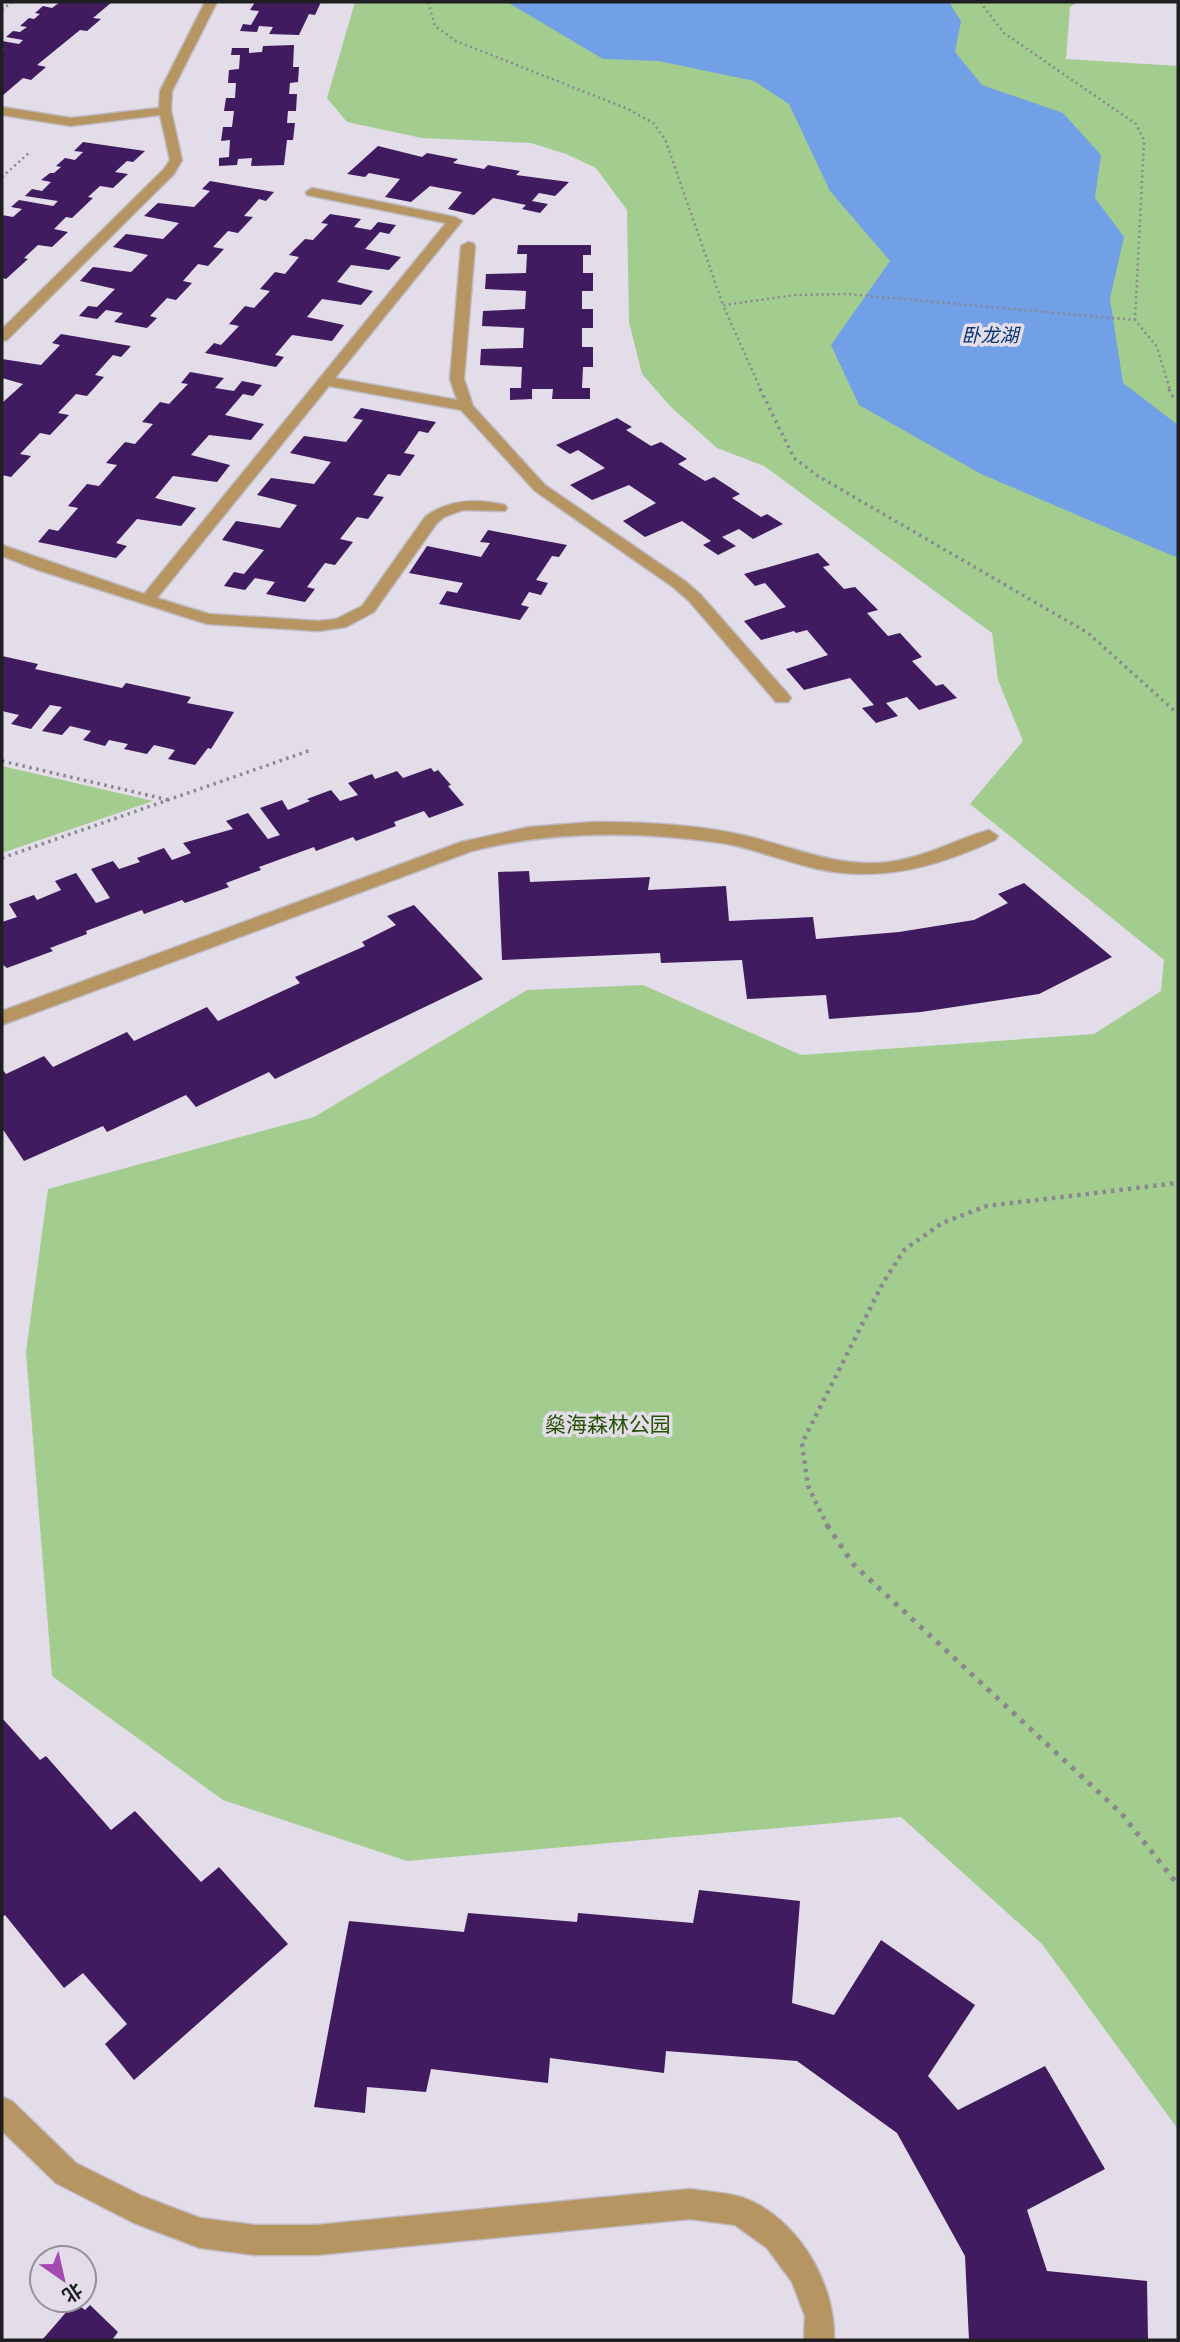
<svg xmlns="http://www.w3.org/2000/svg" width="1180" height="2342" font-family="'Sofia Sans Condensed','Noto Sans SC',sans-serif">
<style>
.green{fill:#a3cc8f}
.water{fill:#71a0e7}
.building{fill:#411b5f}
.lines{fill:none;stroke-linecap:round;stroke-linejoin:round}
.minor-casing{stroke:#bfbbc4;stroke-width:3}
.path-far3{stroke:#8a878f;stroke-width:2.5;stroke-dasharray:2 3.5;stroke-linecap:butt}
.path-far2{stroke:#8a878f;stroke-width:3.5;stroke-dasharray:2.5 4.5;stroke-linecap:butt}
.path-far1{stroke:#8a878f;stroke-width:4.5;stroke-dasharray:3.5 5;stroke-linecap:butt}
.path{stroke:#8a878f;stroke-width:5;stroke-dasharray:4.5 7;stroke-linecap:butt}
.minor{fill:#b79562;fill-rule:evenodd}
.labels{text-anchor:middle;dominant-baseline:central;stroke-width:7;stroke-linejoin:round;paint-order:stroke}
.far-water-label{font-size:19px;font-style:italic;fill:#083573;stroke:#e2dde8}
.park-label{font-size:21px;fill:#255200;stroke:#e2dde8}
</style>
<rect width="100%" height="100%" fill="#e2dde8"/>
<path class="green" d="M355 2H1078L1070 7 1066 59 1178 66V2129L1042 1944 901 1817 407 1861 223 1800 52 1676 26 1352 48 1189 314 1117 527 990 643 985 801 1055 1094 1034 1161 991 1164 960 970 804 1023 741 998 680 992 633 764 466 717 448 671 407 642 374 629 322 627 210 596 168 566 154 531 143 422 138 347 122 327 98Z
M2 766 153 801 2 853Z"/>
<path class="water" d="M507 2H949L961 21 955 52 982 85 1063 113 1101 155 1095 198 1124 237 1110 299 1123 383 1178 425V558L981 474 859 405 831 345 890 261 830 191 789 104 754 81 659 61 603 59Z"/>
<path class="building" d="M60 2H112L93 18 101 19 87 31 80 30 37 65 46 67 31 80 23 78 2 96V50L4 49 2 48V41L19 44 23 40 6 37 13 31 20 32 27 27 20 26 29 18 34 19 40 14 35 13 43 6 52 8Z
M255 2H321L315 15 309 14 299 35 269 34 273 27 259 26 257 32 240 31 243 24 251 25 259 11 250 10Z
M294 45 293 67H299L298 82 290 83 289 94H297L296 111H288L287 123H295L293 140H287L284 165 251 166 252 158 238 159 237 165 219 166V158L229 157 230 140 221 141 223 127H232L234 111H224L226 98H235L236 83H228L229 70 239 69 240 55H231L232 48H249V53L262 52 263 46Z
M83 142 145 151 133 162 127 161 115 172 128 174 113 188 100 186 88 197 93 198 72 218 66 217 54 229 68 232 52 247 38 245 24 258 28 259 6 279 2 278V215L13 217 22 209 11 207 19 200 53 206 58 201 25 196 32 189 42 191 51 182 41 180 50 173H54L61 167 56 166 65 158 75 160 83 152 74 151Z
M378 146 422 157 427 153 458 159 453 163 484 169 488 165 520 171 516 175 569 182 555 196 539 193 532 201 548 204 540 213 522 209 526 205 493 198 474 215 448 209 462 192 430 186 411 202 385 197 400 179 369 173 365 177 347 174Z
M210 181 274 192 266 201 259 199 244 216 253 217 238 233 228 231 213 247 224 249 208 266 198 264 183 281 192 283 176 300 167 298 150 316 157 318 147 328 114 322 123 313 106 310 97 319 79 316 88 306 97 307 115 289 80 281 93 267 131 272 148 255 113 247 126 234 163 239 179 223 144 216 158 203 194 207 210 191 202 189Z
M330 214 361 219 354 227 371 230 378 222 396 225 389 234 380 232 365 249 401 257 389 270 351 265 337 282 373 291 361 305 322 299 307 317 344 325 332 341 292 335 275 355 284 357 276 367 205 353 214 343 221 345 239 326 229 324 245 306 254 308 270 291 260 289 275 272 285 274 299 257 289 255 305 239 313 240 328 224 321 223Z
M518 245H591V255H583V273H593V291H582V309H593V328H582V347H593V367H583L582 388H590V399H552L553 389H532V399L510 400V388H521L522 367 480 365 481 349 523 348 524 328 482 326 483 311 525 309 526 291 485 289 486 274 526 273 527 254H517Z
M61 334 131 346 121 357 113 355 95 375 104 377 87 396 76 394 58 413 69 415 50 435 40 433 20 454 31 456 11 477 2 475V403L23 384 2 378V359L41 365 60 345 52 343Z
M190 372 224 378 215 388 234 391 242 381 262 385 253 396 243 394 225 415 264 424 251 440 209 435 191 455 230 465 217 482 173 476 155 498 196 508 181 526 137 519 116 543 127 546 116 558 38 542 49 529 58 531 78 508 68 506 87 484 99 486 117 465 106 463 125 442 135 444 153 424 142 422 160 402 169 404 188 384 181 383Z
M361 408 436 422 428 433 419 431 404 453 415 455 400 476 388 474 373 495 384 497 368 519 357 517 340 539 353 542 335 565 325 563 307 587 315 589 305 602 266 594 275 582 255 578 245 590 224 586 234 572 244 574 264 550 222 540 236 521 280 528 297 505 257 495 271 478 314 484 331 462 290 453 304 436 346 442 363 420 353 418Z
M617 418 632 427 626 430 651 446 661 442 687 459 678 464 705 481 714 477 740 494 732 498 761 517 767 514 783 524 753 539 739 529 722 537 736 546 718 555 703 545 711 541 682 521 645 537 623 521 656 503 629 485 592 500 570 485 605 468 578 450 570 454 556 445Z
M488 530 567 545 559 557 552 556 536 580 548 583 541 595 529 592 521 605 529 607 520 620 439 604 447 591 457 593 463 583 409 573 427 546 481 557 490 543 480 542Z
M818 553 830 565 823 567 844 589 855 587 878 610 867 613 888 636 900 633 922 657 912 661 936 686 943 684 957 698 919 710 907 697 886 703 898 716 876 723 862 708 874 705 850 678 804 690 786 669 828 655 807 630 796 633 794 631 761 640 744 621 786 607 765 583 755 586 744 574Z
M2 656 38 664 35 669 122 688 126 683 191 697 187 703 234 712 211 749 208 748 195 765 168 759 175 750 154 745 147 754 124 749 128 744 109 740 105 746 83 740 91 731 70 726 62 735 42 731 62 707 50 705 31 729 11 724 19 715 2 711Z
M431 768 434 772 438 770 451 785 448 786 464 805 429 818 424 811 394 822 396 826 356 841 353 837 316 851 314 847 259 867 261 870 226 883 229 887 185 903 182 900 144 914 142 910 86 931 87 934 50 948 53 951 7 968 2 964V922L17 917 9 904 34 895 37 900 61 890 55 881 76 873 96 903 110 898 91 869 113 861 119 869 140 862 137 858 164 848 172 860 191 853 183 843 233 829 226 821 248 813 268 839 280 835 260 808 282 800 288 810 310 801 307 799 331 790 340 801 358 795 348 783 372 774 375 779 397 771 403 778Z
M529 871 530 882 650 877 648 890 726 886 729 921 813 917 816 939 899 932 974 920 1008 903 998 894 1024 883 1112 957 1039 994 921 1012 829 1019 826 995 747 999 742 960 661 963 660 953 502 960 498 872Z
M414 905 483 979 275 1079 269 1072 196 1107 186 1095 107 1132 103 1126 24 1161 2 1128V1069L6 1074 44 1056 53 1067 127 1032 134 1041 207 1007 218 1021 300 983 295 977 365 946 362 942 396 925 387 916Z
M2 1718 40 1760 46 1756 111 1830 135 1811 201 1882 219 1867 288 1944 134 2080 105 2044 127 2024 83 1973 64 1988 5 1915 2 1917Z
M699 1890 800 1901 792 2003 834 2015 881 1940 975 2005 928 2076 958 2110 1045 2066 1105 2169 1027 2210 1047 2271 1147 2281 1148 2340H969L965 2256 897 2133 797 2061 666 2051 664 2073 550 2058 548 2083 431 2069 426 2092 367 2087 365 2113 314 2107 349 1921 464 1932 468 1913 577 1922 578 1913 693 1923Z
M75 2302 85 2310 90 2305 118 2332 112 2340H42Z"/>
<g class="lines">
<g class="minor-casing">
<path id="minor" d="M205 2H217L172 91 171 110 182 160 174 174 7 340 2 341V329L164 169 170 160 160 115 71 126 2 115V107L71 118 159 108 160 91Z
M312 188 455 217 462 221 335 378 457 400 450 379 461 246 468 242 473 243 475 246 464 379 473 406 545 485 685 581 701 595 788 694 791 698 788 702H776L689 601 673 587 535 491 461 410 329 386 157 598 209 614 319 621 336 619 362 606 425 517C449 499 476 498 505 505L507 508 505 511 463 510 444 517 437 523 374 612 346 627 319 631 207 624 38 570 2 556V545L144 594 446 223 307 195 306 192Z
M593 822C643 822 694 824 742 835 788 845 829 865 877 863 920 861 950 841 989 830L998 836 995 840C935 868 875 884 809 867 780 860 752 848 722 843 638 831 554 830 472 851L2 1025V1011L461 842 529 827Z
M2 2097 12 2101 76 2163 142 2196 200 2218 255 2225H316L690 2189C707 2192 727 2192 744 2198 798 2218 836 2284 834 2340H804L805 2316 792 2282 767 2248 735 2225 690 2219 316 2255H255L200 2248 134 2223 56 2183 2 2131Z"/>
</g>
<path class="path-far3" d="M428 2 435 26 456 41 628 109 653 123 665 139 723 305
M980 2 1004 33 1136 124 1144 140 1135 320
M2 10 12 2
M2 177 30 152
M761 390 723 305 796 295 847 294 1135 320 1157 347 1170 390"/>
<path class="path-far2" d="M760 389 794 458 818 476 1088 633 1178 714
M1169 389 1171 395 1178 400
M2 761 169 800
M2 858 311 750"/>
<path class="path-far1" d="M828 1527 808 1486 802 1443 883 1283 904 1250 942 1223 987 1206 1178 1183"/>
<path class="path" d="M827 1525 853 1564 1121 1813 1178 1885"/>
<use href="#minor" class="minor"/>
</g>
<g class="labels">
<g class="far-water-label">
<text x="990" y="336">卧龙湖</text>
</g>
<g class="park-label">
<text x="608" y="1425">燊海森林公园</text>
</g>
</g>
<rect width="1180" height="2342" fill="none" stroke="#1f1e21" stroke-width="7"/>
<g transform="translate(63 2279) rotate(146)"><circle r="33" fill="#e2dde8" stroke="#949198" stroke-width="2"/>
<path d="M0-5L12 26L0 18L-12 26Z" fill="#a549b3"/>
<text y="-10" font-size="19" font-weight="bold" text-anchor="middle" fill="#1f1e21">北</text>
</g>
</svg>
